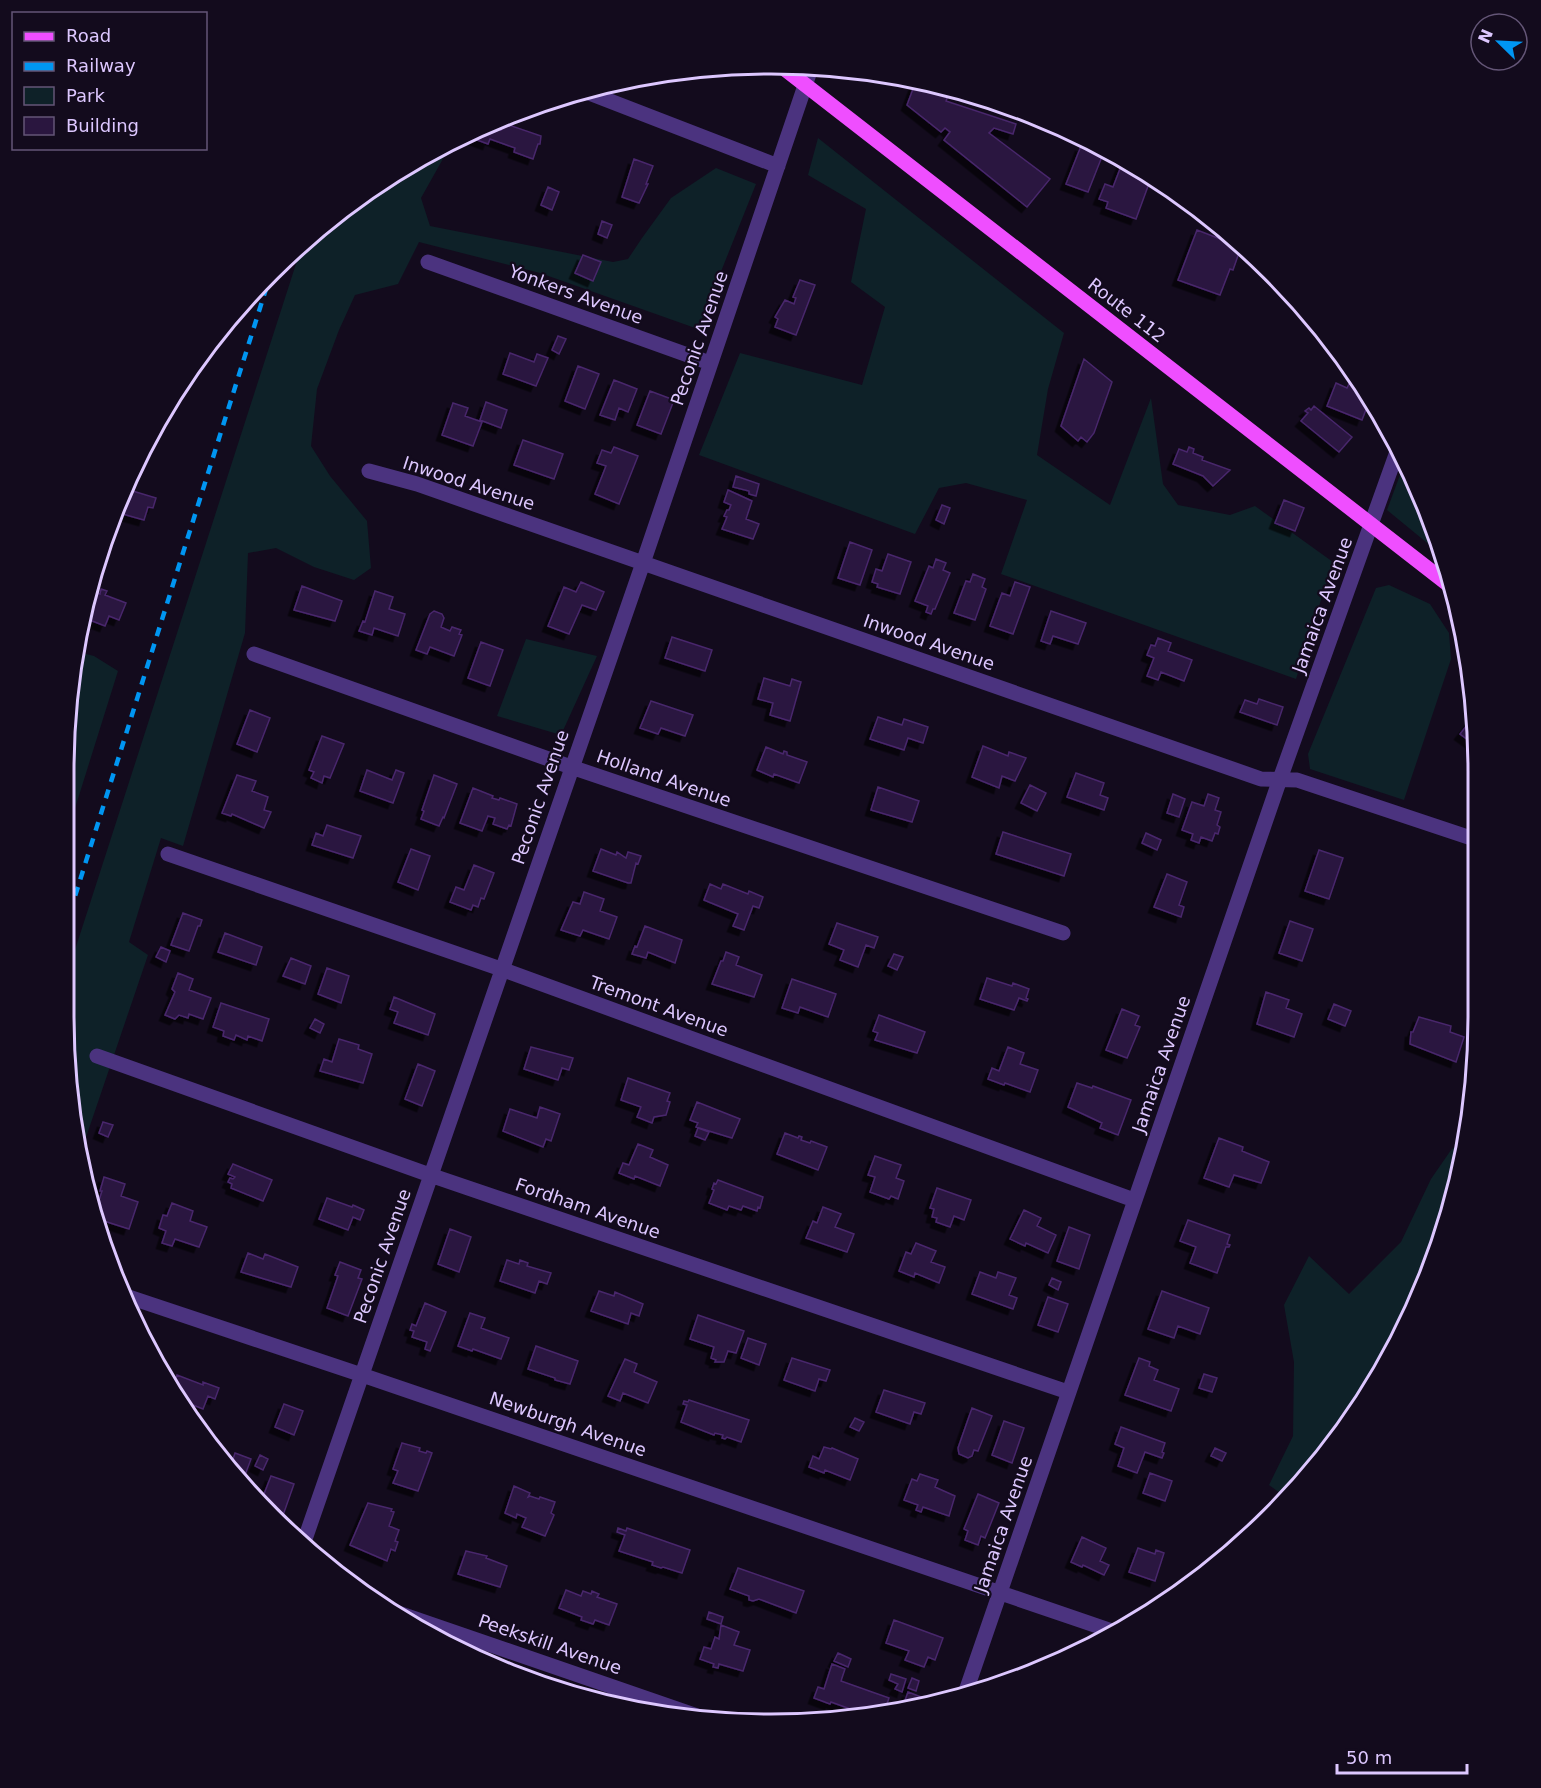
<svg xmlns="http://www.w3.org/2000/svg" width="1541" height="1788" font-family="'DejaVu Sans',sans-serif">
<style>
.green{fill:#0e2128}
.building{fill:#2a163f;stroke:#48276c;stroke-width:1.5;filter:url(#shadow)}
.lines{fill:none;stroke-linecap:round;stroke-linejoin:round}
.minor{stroke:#4b337f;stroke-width:15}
.major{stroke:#ef4eff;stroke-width:15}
.rail{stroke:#0096f2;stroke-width:4.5;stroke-dasharray:9 8;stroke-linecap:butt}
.labels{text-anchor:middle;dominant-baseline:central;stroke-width:4.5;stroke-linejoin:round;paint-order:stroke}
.street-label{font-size:18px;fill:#ddc7ff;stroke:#130b1d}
.rim{fill:none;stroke:#ddc7ff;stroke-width:3}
</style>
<defs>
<filter id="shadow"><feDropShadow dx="-5.5" dy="5.5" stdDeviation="0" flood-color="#0009"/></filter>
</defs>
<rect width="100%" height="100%" fill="#130b1d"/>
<path class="green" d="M818 138 1064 333 1048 389 1037 455 1110 505 1151 398 1163 484 1178 505 1230 515 1255 506 1333 562 1296 679 1001 574 1027 500 966 483 939 488 915 534 699 455 740 353 862 385 885 307 851 282 866 209 808 175Z
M432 151 444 157 421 198 430 226 613 262 628 259 642 238 671 198 716 168 756 184 698 329 540 273 419 242 398 284 355 295 339 330 317 389 311 446 330 476 367 521 371 568 354 580 314 567 276 548 248 553 245 633 183 846 161 838 129 942 148 955 81 1152 63 1018 64 984 304 239 416 158Z
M1404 464 1440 543 1443 556 1387 510Z
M1389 585 1430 604 1449 633 1451 659 1404 800 1310 769 1308 754 1376 588Z
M526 639 597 656 561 735 497 716Z
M78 652 94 656 118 671 66 837 69 679 73 657Z
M1466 1137 1464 1156 1424 1288 1359 1411 1287 1498 1269 1485 1293 1436 1294 1362 1284 1305 1309 1256 1349 1294 1401 1242 1431 1179 1451 1150Z"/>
<path class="building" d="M916 81 951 87 946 101 1016 124 1013 134 994 128 989 133 1050 179 1027 207 944 140 950 132 945 128 941 132 907 105Z
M503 123 541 136 540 144H538L533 159 514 152 515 148 490 139 488 144 469 137 470 134 491 124 501 130Z
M1087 142 1093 144 1090 150 1103 154 1088 192 1066 184 1081 146 1085 148Z
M634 159 653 166 646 184H648L639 203 622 197Z
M1123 161 1151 178 1136 219 1106 208 1108 202 1099 199 1105 184 1113 187Z
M548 187 559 192 552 210 541 205Z
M602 221 612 225 607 238 598 234Z
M1197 230 1241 247 1233 270 1230 269 1220 295 1178 280Z
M583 255 601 262 593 281 575 273Z
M800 280 815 285 796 335 775 327 778 319 775 317 785 300 794 304 796 298 793 297Z
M558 336 566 339 559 354 552 350Z
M510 353 534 362 537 354 548 358 536 386 503 374Z
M1084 359 1112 382 1094 433 1087 442 1081 437 1078 441 1061 426Z
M578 366 599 374 585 409 565 401Z
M614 380 637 389 628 412 619 408 615 420 600 415Z
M1336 383 1347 388 1349 384 1364 390 1362 395 1370 399 1362 420 1327 406Z
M650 391 674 400 661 434 637 425Z
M486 402 507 410 501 428 480 420Z
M453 403 468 408 465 416 482 422 473 446 442 435Z
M1314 406 1352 437 1339 452 1301 421 1308 413 1305 411 1309 408 1311 410Z
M523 440 563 454 554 479 514 465Z
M614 447 638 456 619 504 595 494 606 466 597 463 602 450 611 453Z
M1189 447 1194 449 1193 453 1203 457 1202 460 1230 470 1213 486 1203 476 1173 464 1179 449 1187 452Z
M736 476 759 484 756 496 749 494V491L733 487Z
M126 489 156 498 153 508 148 507 144 520 119 513Z
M728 490 752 501 746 519 759 524 753 539 722 529 727 517 724 516 727 510H729L731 505 724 502Z
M1284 500 1304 508 1295 531 1275 523Z
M942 505 950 508 944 524 936 520Z
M850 542 872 550 860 585 838 578Z
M888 554 911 562 900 594 877 587 878 584 872 582 876 569 882 571Z
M936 559 946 563 943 570 950 573 935 609H933L931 614 926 612 928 606 915 601 929 566 933 568Z
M973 574 985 579 982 587 986 589 975 620 954 613 966 581 970 582Z
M581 582 604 592 596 610 582 605 569 634 548 626 564 587 576 592Z
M1015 582 1030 587 1013 634 990 626 1002 593 1010 596Z
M302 586 342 601 335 621 294 610Z
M101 589 107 591 105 595 126 603 119 620 109 616 105 626 82 617 91 591 100 594Z
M375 591 393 597 389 609 405 614 398 636 374 628 372 635 359 631 363 621 365 622Z
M434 611 442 614 444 618 441 627 450 631 452 627 461 630 459 634 462 635 454 656 430 647 427 654 416 650 430 614Z
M1051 611 1086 623 1078 644 1053 636 1050 644 1041 641Z
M672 637 712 650 705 671 665 658Z
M1158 638 1171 643 1168 651 1192 660 1184 681 1161 672 1158 680 1147 676 1154 658 1147 655 1151 645 1155 646Z
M481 642 503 650 490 686 468 678Z
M764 678 790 686 792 679 801 682 790 721 770 715 773 703 758 699Z
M1259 699 1283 707 1277 725 1240 712 1245 700 1257 704Z
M651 701 693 715 685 736 661 728 658 734 640 728Z
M250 710 270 718 257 752 237 744Z
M1475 715 1476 724 1475 745 1460 734Z
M878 717 902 725 904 719 928 727 923 743 908 738 904 750 870 739Z
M322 736 344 744 330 778 324 776 322 783 311 778 314 772 309 770Z
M983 746 1008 756 1009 752 1026 758 1015 781 1002 776 999 788 972 777Z
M766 747 783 754 784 751 787 752V755L807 762 799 783 774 774 773 777 757 770Z
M367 770 392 780 396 770 404 773 393 803 360 791Z
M1076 773 1104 783 1100 795 1108 798 1104 810 1067 797Z
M237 775 256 781 252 791 268 797 264 810 271 812 264 828 232 814 231 816 222 813Z
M434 775 457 784 444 818 443 817 439 826 421 819 424 811 422 810Z
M1030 785 1046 793 1037 811 1021 803Z
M878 787 919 801 912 822 871 810Z
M473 788 493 796 492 798 499 800 500 798 517 804 511 826 509 825 507 829 493 824 495 818 488 816 482 831 460 823Z
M1173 794 1185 799 1179 817 1167 813Z
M1208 794 1219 798 1215 810 1221 812 1217 825 1220 827 1218 834 1215 833 1212 841 1201 837 1199 843 1191 840 1193 834 1182 830 1192 802 1204 806Z
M327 825 361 836 353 858 312 845 316 833 323 836Z
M1003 832 1071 854 1064 876 996 854Z
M1146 833 1161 840 1157 850 1142 843Z
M411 849 430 856 418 890 398 882Z
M601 849 616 855 617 852 626 858 628 852 641 856 638 864 636 863 631 883H628L593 871Z
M1319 850 1343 858 1329 899 1305 891Z
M474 865 494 873 484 899 481 898 478 907 473 905 471 910 450 902 456 887 464 890Z
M1167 874 1187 882 1179 905 1184 907 1181 917 1154 907Z
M710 884 721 889 723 884 748 894 749 891 763 897 759 908 753 906 744 930 733 926 738 914 704 900Z
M584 892 604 899 600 911 617 917 609 939 583 930 580 936 561 930 573 902 580 904Z
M183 913 202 920 200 926H198L189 951 171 945Z
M1290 921 1313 929 1302 961 1279 953Z
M837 923 878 937 874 948 866 945 858 967 840 960 844 950 829 944Z
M645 926 682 940 675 963 648 952 646 958 632 954 635 946 637 947Z
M225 933 262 947 256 965 218 952Z
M161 947 170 951 166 962 156 957Z
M726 952 739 957 736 965 762 975 754 997 712 984 721 961H723Z
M894 954 903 957 897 970 888 966Z
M291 958 311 966 305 984 283 976Z
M327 968 349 976 341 1003 318 994Z
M178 973 193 979 189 990 211 998 203 1019 189 1014 188 1018 179 1015 175 1019 165 1015 175 992 172 989Z
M987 978 1012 986 1013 983 1029 989 1026 998 1028 999 1027 1001 1019 998 1014 1010 980 999Z
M792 979 836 994 828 1017 800 1007 798 1013 782 1008Z
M1266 992 1289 1000 1286 1008 1302 1014 1294 1037 1257 1024Z
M394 997 435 1014 428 1035 394 1023 398 1012 390 1009Z
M221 1003 269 1019 262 1041 248 1036 247 1040 236 1035 234 1040 223 1036 224 1031 213 1027Z
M1334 1004 1351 1011 1345 1026 1328 1019Z
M1122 1009 1139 1016 1135 1025 1140 1027 1127 1058 1106 1050Z
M879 1015 925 1032 917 1053 875 1040 878 1033 873 1031Z
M1419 1017 1451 1026 1450 1032 1464 1037 1456 1062 1410 1044 1411 1032H1413Z
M315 1019 324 1024 320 1033 310 1028Z
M339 1039 359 1045 358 1049 372 1054 363 1083 320 1071 324 1059 332 1062Z
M531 1047 573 1058 569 1070 562 1068 558 1080 524 1069Z
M1008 1047 1024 1053 1020 1064 1038 1070 1030 1092 1005 1083 1004 1085 988 1079 992 1068 999 1071Z
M418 1064 435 1071 422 1106 405 1099Z
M628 1078 670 1093 667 1101 670 1102 666 1115 654 1117 652 1123 637 1117 641 1107 621 1100Z
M1077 1083 1092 1088 1093 1086 1131 1100 1118 1135 1100 1128 1102 1123 1068 1107Z
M697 1102 740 1119 732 1138 696 1127 698 1123 690 1120Z
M540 1107 560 1114 551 1141 546 1139 543 1147 503 1131 510 1109 537 1118Z
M103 1122 113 1125 108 1137 99 1133Z
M698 1128 709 1132 705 1140 695 1136Z
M785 1133 798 1138 799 1136 802 1137 801 1140 810 1143 811 1141 827 1147 818 1170 777 1154Z
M1219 1138 1243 1147 1242 1151 1269 1162 1261 1183 1234 1175 1229 1187 1204 1178Z
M638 1144 653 1150 650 1157 668 1165 660 1186 635 1176 634 1179 619 1173 623 1163 629 1165Z
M875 1156 901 1165 896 1178 904 1181 898 1199 891 1196 889 1199 870 1192 875 1177 868 1175Z
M233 1164 272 1180 263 1201 231 1188 232 1184 228 1182 230 1178 233 1179 235 1177 228 1174Z
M104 1177 125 1184 121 1196 138 1202 129 1229 104 1221 103 1223 94 1220 92 1215 94 1209 96 1210 102 1191H100Z
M718 1180 763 1197 760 1208 758 1207 757 1211 743 1206 741 1210 729 1206 727 1210 709 1203 714 1190 712 1189 714 1183 716 1184Z
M937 1188 971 1200 964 1220 954 1216 950 1227 936 1222 937 1218 932 1217 934 1209 930 1208Z
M327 1198 352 1207 353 1205 364 1210 360 1220 353 1217 348 1230 319 1219Z
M172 1203 193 1211 190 1221 207 1227 199 1247 175 1239 172 1246 162 1243 166 1231 159 1228 163 1215 167 1216Z
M823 1207 841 1214 835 1227 854 1234 847 1252 806 1238 813 1221 817 1223Z
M1024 1210 1041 1218 1037 1226 1056 1235 1048 1253 1026 1243 1025 1246 1010 1239Z
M1188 1220 1230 1235 1227 1244 1230 1245 1229 1247H1226L1217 1273 1190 1263 1196 1247 1180 1241Z
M1069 1227 1090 1235 1079 1269 1057 1261Z
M450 1229 471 1237 459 1272 438 1264Z
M916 1243 936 1251 931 1262 945 1267 939 1283 915 1273 914 1277 899 1271 906 1252 911 1254Z
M248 1253 263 1259 265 1254 298 1267 291 1287 241 1272Z
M507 1260 519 1264 520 1260 528 1263 527 1266 551 1273 547 1284 539 1281 535 1293 500 1281Z
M340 1262 361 1270 358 1278 362 1279 348 1316 327 1308 338 1276 335 1275Z
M980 1272 996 1278 998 1272 1016 1278 1009 1295 1017 1298 1013 1309 972 1294Z
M1052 1278 1061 1282 1058 1290 1049 1285Z
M599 1291 614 1296 615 1292 643 1304 639 1316 631 1313 628 1324 591 1311Z
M1162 1291 1209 1308 1200 1334 1178 1326 1174 1338 1148 1329Z
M1048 1297 1068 1304 1058 1332 1038 1325Z
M425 1303 446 1312 430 1351 425 1349 427 1342 412 1337 414 1331 410 1330 412 1324 416 1326Z
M470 1313 485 1318 481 1328 509 1338 501 1359 473 1349 472 1351 458 1346Z
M698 1315 744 1331 736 1353 728 1351 724 1362H715L716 1360 711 1358 714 1347 690 1339Z
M748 1338 766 1344 759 1365 741 1358Z
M536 1346 578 1361 570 1384 555 1380V1378L528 1369Z
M792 1358 830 1370 826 1381 819 1379 815 1391 784 1380Z
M1139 1358 1150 1362 1149 1366 1158 1370 1154 1380 1179 1389 1171 1411 1125 1395Z
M625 1359 637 1364 634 1372 657 1382 648 1403 623 1393 620 1401 608 1396Z
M1204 1374 1217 1378 1212 1392 1199 1388Z
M177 1375 203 1385V1382L219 1388 215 1399 208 1396 203 1409 183 1401 173 1386Z
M884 1390 925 1403 921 1414 914 1412 910 1424 876 1412Z
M689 1400 749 1420 741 1442 727 1437 725 1439 722 1438 723 1435 715 1433 714 1435 681 1422 687 1405 683 1404 684 1401 688 1402Z
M284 1404 303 1411 294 1435 275 1427Z
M972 1408 992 1416 978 1451 974 1450 972 1456 968 1458 959 1454 958 1448Z
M855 1418 864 1422 859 1431 850 1427Z
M1004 1421 1024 1428 1012 1463 992 1455Z
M1121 1427 1165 1443 1162 1452 1164 1453 1162 1458 1145 1452 1137 1473 1118 1466 1124 1448 1115 1444Z
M402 1443 420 1448 419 1451 426 1453 427 1451 432 1453 418 1491 393 1483 398 1471 393 1469Z
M824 1447 831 1449 832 1448 858 1459 850 1480 825 1470 824 1473 809 1467 813 1456 819 1459Z
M1215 1448 1226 1453 1222 1461 1211 1456Z
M235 1453 251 1459 241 1486 224 1462 231 1465Z
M260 1455 268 1459 263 1470 255 1466Z
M1150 1473 1172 1481 1165 1501 1143 1493Z
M920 1474 938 1480 935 1487 955 1496 949 1516 923 1507 921 1512 916 1510 918 1505 904 1500 912 1479 917 1481Z
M271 1476 294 1484 281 1521 256 1499 258 1492 264 1494Z
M514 1486 530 1493 528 1497 530 1496 539 1499 540 1497 555 1502 551 1513 554 1515 545 1536 522 1527 526 1518 517 1514 516 1518 505 1513Z
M978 1494 999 1503 985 1538 981 1536 978 1545 965 1540 968 1531 964 1529Z
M368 1503 392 1509 391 1511 394 1512 389 1526 399 1530 395 1541 398 1542 395 1551 391 1549 387 1561 350 1545Z
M618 1528 626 1531 627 1528 690 1550 682 1573 663 1567 661 1568 652 1565 653 1562 619 1551 625 1535 617 1532Z
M1082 1537 1106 1548 1100 1561 1109 1565 1104 1575 1083 1565 1082 1567 1071 1562Z
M1138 1548 1155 1554 1156 1550 1164 1553 1155 1581 1129 1572Z
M466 1551 487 1556 486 1558 507 1566 500 1587 458 1574Z
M738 1568 804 1591 796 1613 759 1599 753 1601 749 1600V1596L730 1589Z
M566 1590 581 1596 583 1591 591 1594 592 1591 599 1594 597 1597 617 1604 609 1625 595 1620 593 1624 581 1620 582 1617 559 1608Z
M709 1612 723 1617 721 1624 707 1619Z
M894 1620 943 1638 935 1660 928 1657 924 1667 905 1660 909 1651 886 1643Z
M721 1625 739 1632 734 1645 750 1650 743 1671 719 1664 718 1668 713 1667 714 1664 700 1659 704 1647 711 1649 715 1637 719 1639Z
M838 1653 851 1659 848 1667 834 1661Z
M832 1664 845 1669 841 1681 889 1698 885 1710 864 1714 831 1702 830 1704 814 1698 818 1687 824 1689Z
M891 1674 906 1679 902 1692 895 1689 898 1684 889 1680Z
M912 1678 919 1681 916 1691 908 1688Z
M908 1692 929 1700V1701L903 1706Z"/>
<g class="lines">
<path class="minor" d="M584 91 778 166
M428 262 710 363
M369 471 417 484 1261 779 1297 780 1477 840
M254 654 571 767 1063 933
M168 854 501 969 1134 1200
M97 1056 430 1175 1068 1392
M123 1295 362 1375 1112 1631
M304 1542 643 563 812 65
M378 1606 709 1720
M965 1694 1280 779 1398 449"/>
<path class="major" d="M781 66 1449 585"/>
<path class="rail" d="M65 928 271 273"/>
</g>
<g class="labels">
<g class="street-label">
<text transform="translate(576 294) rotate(20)">Yonkers Avenue</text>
<text transform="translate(1127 310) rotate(38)">Route 112</text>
<text transform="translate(699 338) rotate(-71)">Peconic Avenue</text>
<text transform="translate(469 483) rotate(18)">Inwood Avenue</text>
<text transform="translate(1322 605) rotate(-70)">Jamaica Avenue</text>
<text transform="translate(929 642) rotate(19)">Inwood Avenue</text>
<text transform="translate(664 778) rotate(19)">Holland Avenue</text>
<text transform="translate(540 797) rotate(-71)">Peconic Avenue</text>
<text transform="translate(659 1006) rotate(20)">Tremont Avenue</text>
<text transform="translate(1161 1064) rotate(-71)">Jamaica Avenue</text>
<text transform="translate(588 1208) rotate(19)">Fordham Avenue</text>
<text transform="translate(382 1256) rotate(-71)">Peconic Avenue</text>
<text transform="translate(568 1424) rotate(19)">Newburgh Avenue</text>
<text transform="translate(1003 1524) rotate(-71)">Jamaica Avenue</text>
<text transform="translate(550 1644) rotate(19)">Peekskill Avenue</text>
</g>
</g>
<path d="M0 0H1541V1788H0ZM771 74H771A697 697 0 0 1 1468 771V1017A697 697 0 0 1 771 1714H771A697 697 0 0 1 74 1017V771A697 697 0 0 1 771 74Z" fill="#130b1d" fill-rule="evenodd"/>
<path class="rim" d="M771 74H771A697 697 0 0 1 1468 771V1017A697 697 0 0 1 771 1714H771A697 697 0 0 1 74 1017V771A697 697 0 0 1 771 74Z"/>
<rect x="12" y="12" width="195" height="138" fill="#130b1d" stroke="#645677" stroke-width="1.5"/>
<rect x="24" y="32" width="30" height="9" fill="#ef4eff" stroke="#645677" stroke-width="1.5"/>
<text x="66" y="42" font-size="18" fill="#ddc7ff">Road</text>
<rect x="24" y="62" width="30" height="9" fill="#0096f2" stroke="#645677" stroke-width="1.5"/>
<text x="66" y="72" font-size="18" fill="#ddc7ff">Railway</text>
<rect x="24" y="87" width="30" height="18" fill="#0e2128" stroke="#645677" stroke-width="1.5"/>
<text x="66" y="102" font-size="18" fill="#ddc7ff">Park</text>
<rect x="24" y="117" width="30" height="18" fill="#2a163f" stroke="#645677" stroke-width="1.5"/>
<text x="66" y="132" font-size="18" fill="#ddc7ff">Building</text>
<g transform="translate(1499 42) rotate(294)"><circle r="28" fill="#130b1d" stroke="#645677" stroke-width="1.5"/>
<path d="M0-4.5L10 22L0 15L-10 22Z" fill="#0096f2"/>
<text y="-9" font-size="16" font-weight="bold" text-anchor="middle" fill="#ddc7ff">N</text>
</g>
<path d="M1337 1764v9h130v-9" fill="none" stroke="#ddc7ff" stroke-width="3"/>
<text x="1346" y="1764" font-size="18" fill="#ddc7ff" stroke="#130b1d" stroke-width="4.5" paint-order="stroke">50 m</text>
</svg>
